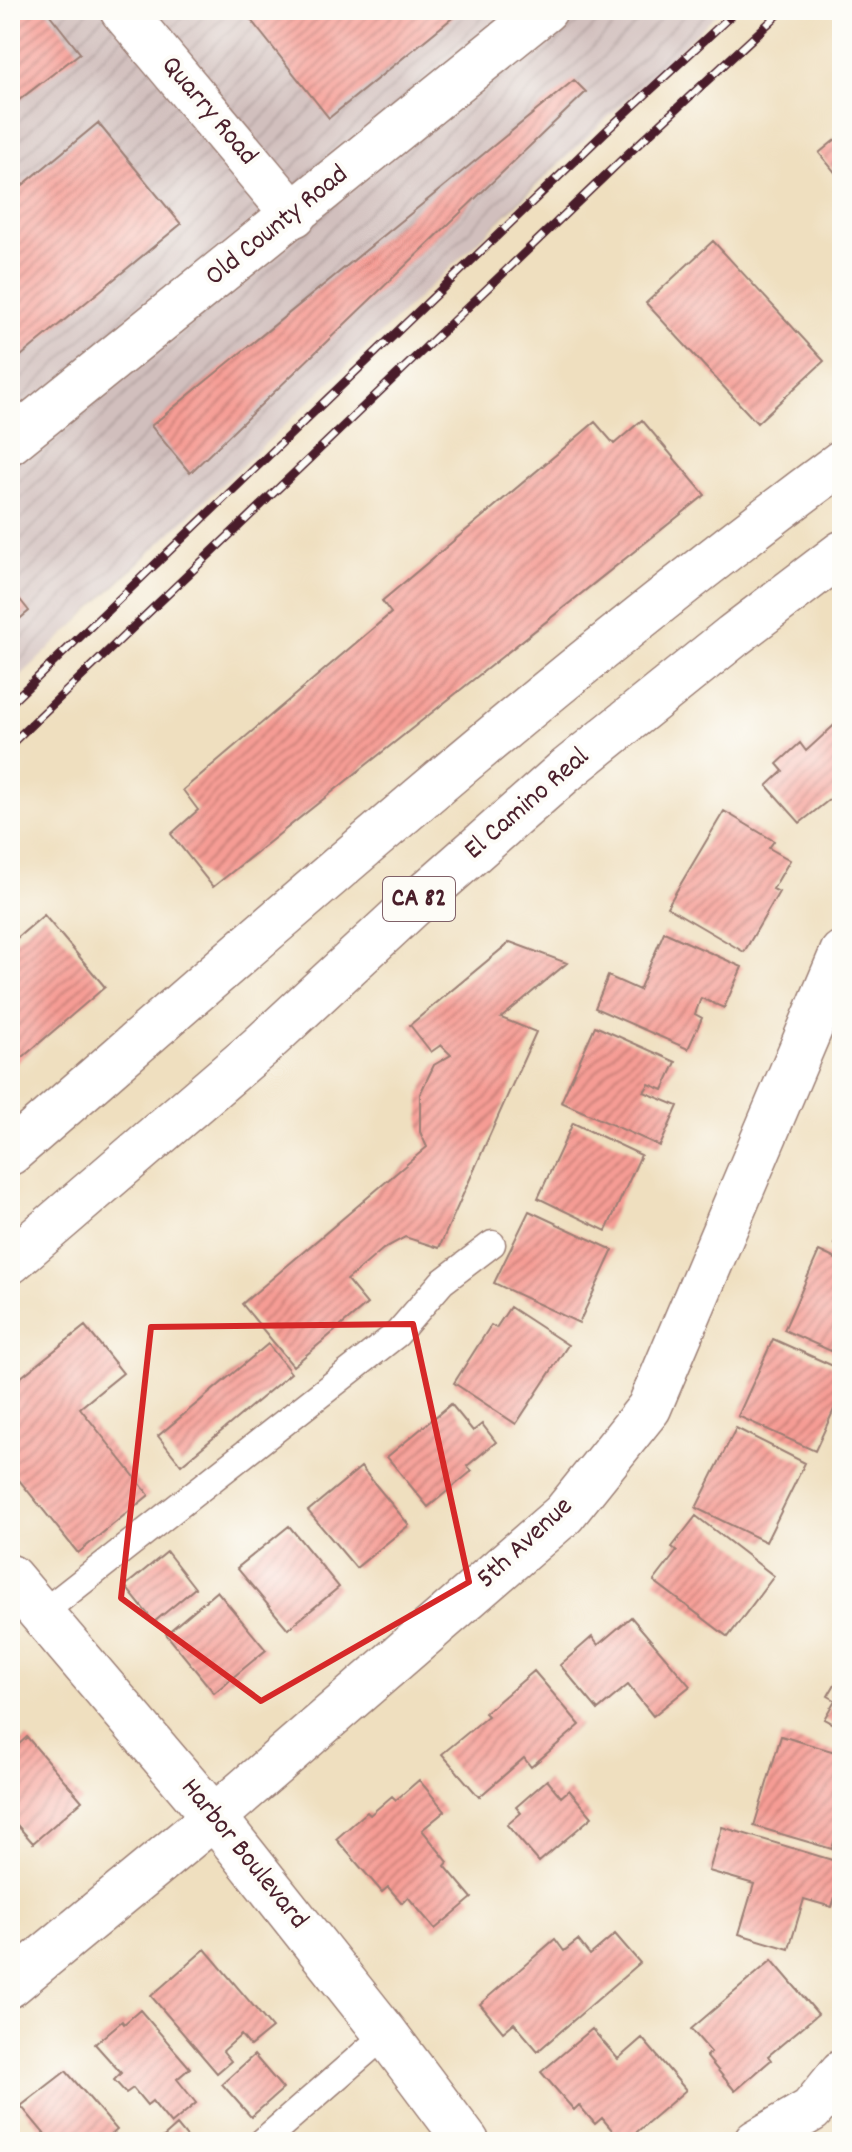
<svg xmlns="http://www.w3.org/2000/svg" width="852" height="2152" font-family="Dekko,sans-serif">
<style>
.industrial{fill:url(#industrial-furrows)}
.building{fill:url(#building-hatch)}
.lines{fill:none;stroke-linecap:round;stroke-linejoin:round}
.lane-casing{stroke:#9c7f75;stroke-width:29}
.street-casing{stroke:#9c7f75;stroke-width:47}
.secondary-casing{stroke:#9c7f75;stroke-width:47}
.primary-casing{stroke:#9c7f75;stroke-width:47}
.lane{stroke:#fff;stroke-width:26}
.street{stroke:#fff;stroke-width:44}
.secondary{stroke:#fff;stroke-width:44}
.primary{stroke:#fff;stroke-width:44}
.rail-casing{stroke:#4a1f2b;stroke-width:9}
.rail{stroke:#fdfcf7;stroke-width:6;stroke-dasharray:18;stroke-linecap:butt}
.marked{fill:none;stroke:#d62828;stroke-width:6;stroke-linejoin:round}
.labels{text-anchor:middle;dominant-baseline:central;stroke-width:8;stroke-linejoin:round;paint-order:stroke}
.shield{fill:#fdfcf7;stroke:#806168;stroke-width:2}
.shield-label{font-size:26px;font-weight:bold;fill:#4a1f2b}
.street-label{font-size:28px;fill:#4a1f2b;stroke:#fdfcf7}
</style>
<defs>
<pattern id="industrial-furrows" width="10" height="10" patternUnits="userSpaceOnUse" patternTransform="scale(2)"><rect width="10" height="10" fill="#d1bfbd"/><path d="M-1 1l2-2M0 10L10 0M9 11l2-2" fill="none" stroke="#b5a4a3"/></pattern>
<pattern id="building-hatch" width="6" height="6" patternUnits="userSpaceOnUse" patternTransform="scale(2)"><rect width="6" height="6" fill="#f69c94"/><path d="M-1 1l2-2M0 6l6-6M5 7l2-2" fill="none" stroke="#c97f79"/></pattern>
</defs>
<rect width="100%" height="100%" fill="#fdfcf7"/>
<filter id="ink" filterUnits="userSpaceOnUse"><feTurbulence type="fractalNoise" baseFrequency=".0125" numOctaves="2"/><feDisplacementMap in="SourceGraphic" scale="16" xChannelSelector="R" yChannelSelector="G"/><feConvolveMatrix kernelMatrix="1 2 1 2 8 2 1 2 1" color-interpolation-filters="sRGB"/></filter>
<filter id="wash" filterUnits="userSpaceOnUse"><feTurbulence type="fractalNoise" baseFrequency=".006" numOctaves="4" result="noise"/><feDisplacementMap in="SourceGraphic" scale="32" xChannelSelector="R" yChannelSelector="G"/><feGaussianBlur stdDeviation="1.8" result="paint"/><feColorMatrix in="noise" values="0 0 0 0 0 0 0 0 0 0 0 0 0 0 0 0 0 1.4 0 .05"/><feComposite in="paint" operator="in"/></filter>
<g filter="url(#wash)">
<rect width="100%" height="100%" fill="#efdfbf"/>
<path class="industrial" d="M10 10H721L10 686Z"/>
<g id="blocks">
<path class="building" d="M10 10H46L80 53 10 107Z
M243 10H462L329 118Z
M574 80 586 92 190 473 151 426Z
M98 123 181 224 10 365V179L18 189Z
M842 134V181L819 153Z
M713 241 824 361 757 423 646 303Z
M642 420 705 495 213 887 171 834 198 810 183 790 391 613 382 601 595 422 614 444Z
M10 587 29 611 10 627Z
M842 718V796L839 792 800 823 767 786 783 771 777 764 800 743 806 751Z
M724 811 774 841 769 848 790 860 773 889 779 892 744 952 667 907Z
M44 915 105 987 10 1068V944Z
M664 932 742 967 724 1008 701 998 695 1014 702 1018 688 1049 595 1008 608 976 639 990Z
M510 942 567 963 501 1018 536 1032 439 1248 405 1237 383 1249 347 1280 367 1304 293 1366 242 1304 427 1147 420 1132V1094L434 1065 451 1055 441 1045 431 1052 410 1025Z
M595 1026 676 1062 663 1090 649 1084 644 1092 678 1106 660 1146 561 1102Z
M573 1123 641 1155 606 1231 538 1198Z
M529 1211 613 1250 579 1323 494 1283Z
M842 1226V1247L834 1244Z
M819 1251 842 1262V1356L784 1330Z
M510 1307 568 1345 516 1424 454 1383 491 1325 496 1328Z
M85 1326 123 1373 80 1408 149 1495 78 1553 10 1469V1386Z
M773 1339 842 1370V1392L815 1451 738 1416Z
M268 1344 291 1373 181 1465 158 1436Z
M451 1404 473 1431 482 1424 496 1442 467 1466 472 1471 428 1507 387 1457Z
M736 1428 805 1463 766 1542 696 1508Z
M361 1467 409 1525 356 1568 308 1511Z
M696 1516 774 1576 728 1637 654 1581 677 1551 672 1547Z
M289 1526 339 1587 288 1629 237 1568Z
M167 1552 195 1588 154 1622 125 1586Z
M217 1591 266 1650 214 1693 166 1634Z
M631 1617 690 1686 653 1716 628 1685 598 1710 560 1665 592 1637 598 1645Z
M534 1671 580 1725 531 1767 524 1758 479 1797 442 1754 488 1716 485 1713Z
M842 1672V1729L824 1719 835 1700 828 1696Z
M781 1736 842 1754V1816L832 1849 754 1826Z
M27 1737 82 1801 33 1843 10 1817V1752Z
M419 1780 445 1811 422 1830 448 1862 445 1866 472 1898 435 1929 408 1897 402 1903 388 1887 382 1892 336 1839 367 1812 370 1815 392 1796 396 1800Z
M547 1780 561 1797 569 1790 592 1817 539 1862 507 1825 521 1813 516 1807Z
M722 1827 842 1863V1873L832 1907 804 1899 789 1949 739 1934 754 1884 709 1871Z
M615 1934 640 1963 538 2051 514 2023 503 2032 480 2004 555 1939 564 1951 578 1940 590 1955Z
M205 1949 272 2028 250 2046 241 2035 223 2051 231 2061 217 2073 151 1996Z
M772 1960 818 2014 768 2056 771 2060 735 2091 706 2056 711 2052 691 2029Z
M140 2010 190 2068 177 2079 196 2103 171 2124 152 2101 147 2105 133 2088 126 2093 114 2080 121 2073 95 2044 122 2021 124 2024Z
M592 2029 618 2059 642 2038 686 2090 625 2142H622L602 2118 595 2124 579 2105 574 2110 541 2072Z
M254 2055 283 2089 251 2117 222 2084Z
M66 2071 117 2130 103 2142H51L21 2106Z
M177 2125 191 2142H158Z"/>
</g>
</g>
<g filter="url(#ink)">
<use href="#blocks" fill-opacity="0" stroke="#9c7f75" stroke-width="2"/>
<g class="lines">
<g class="lane-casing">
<path id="lane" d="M41 1614 397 1334 442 1282 492 1244
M262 2142 386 2034"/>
</g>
<g class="street-casing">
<path id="street" d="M122 10 294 215
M10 1577 214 1817 386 2034 467 2142
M10 1985 214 1817 564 1514 649 1408 842 953
M756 2142 811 2110 842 2072"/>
</g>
<g class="secondary-casing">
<path id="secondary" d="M10 442 545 10"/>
</g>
<g class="primary-casing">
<path id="primary" d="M10 1153C282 917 552 676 842 462
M10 1262 260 1047 413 905 564 772 733 636 842 553"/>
</g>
<use href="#lane" class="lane"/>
<use href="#street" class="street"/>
<use href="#secondary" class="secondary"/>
<use href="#primary" class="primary"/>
<g class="rail-casing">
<path id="rail" d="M10 704 605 132 737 10
M10 745 631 151 783 10"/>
</g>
<use href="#rail" class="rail"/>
</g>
</g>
<path class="marked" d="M413 1324 469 1582 261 1701 121 1598 151 1327Z"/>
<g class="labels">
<rect class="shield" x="383" y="877" width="72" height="44" rx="6"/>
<g class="shield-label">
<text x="419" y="899">CA 82</text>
</g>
<g class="street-label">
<text transform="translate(208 112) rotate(50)">Quarry Road</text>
<text transform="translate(278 227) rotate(-39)">Old County Road</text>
<text transform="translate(528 805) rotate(-41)">El Camino Real</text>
<text transform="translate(526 1544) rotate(-43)">5th Avenue</text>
<text transform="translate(243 1855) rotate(51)">Harbor Boulevard</text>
</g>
</g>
<rect width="852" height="2152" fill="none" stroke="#fdfcf7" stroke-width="40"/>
</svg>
